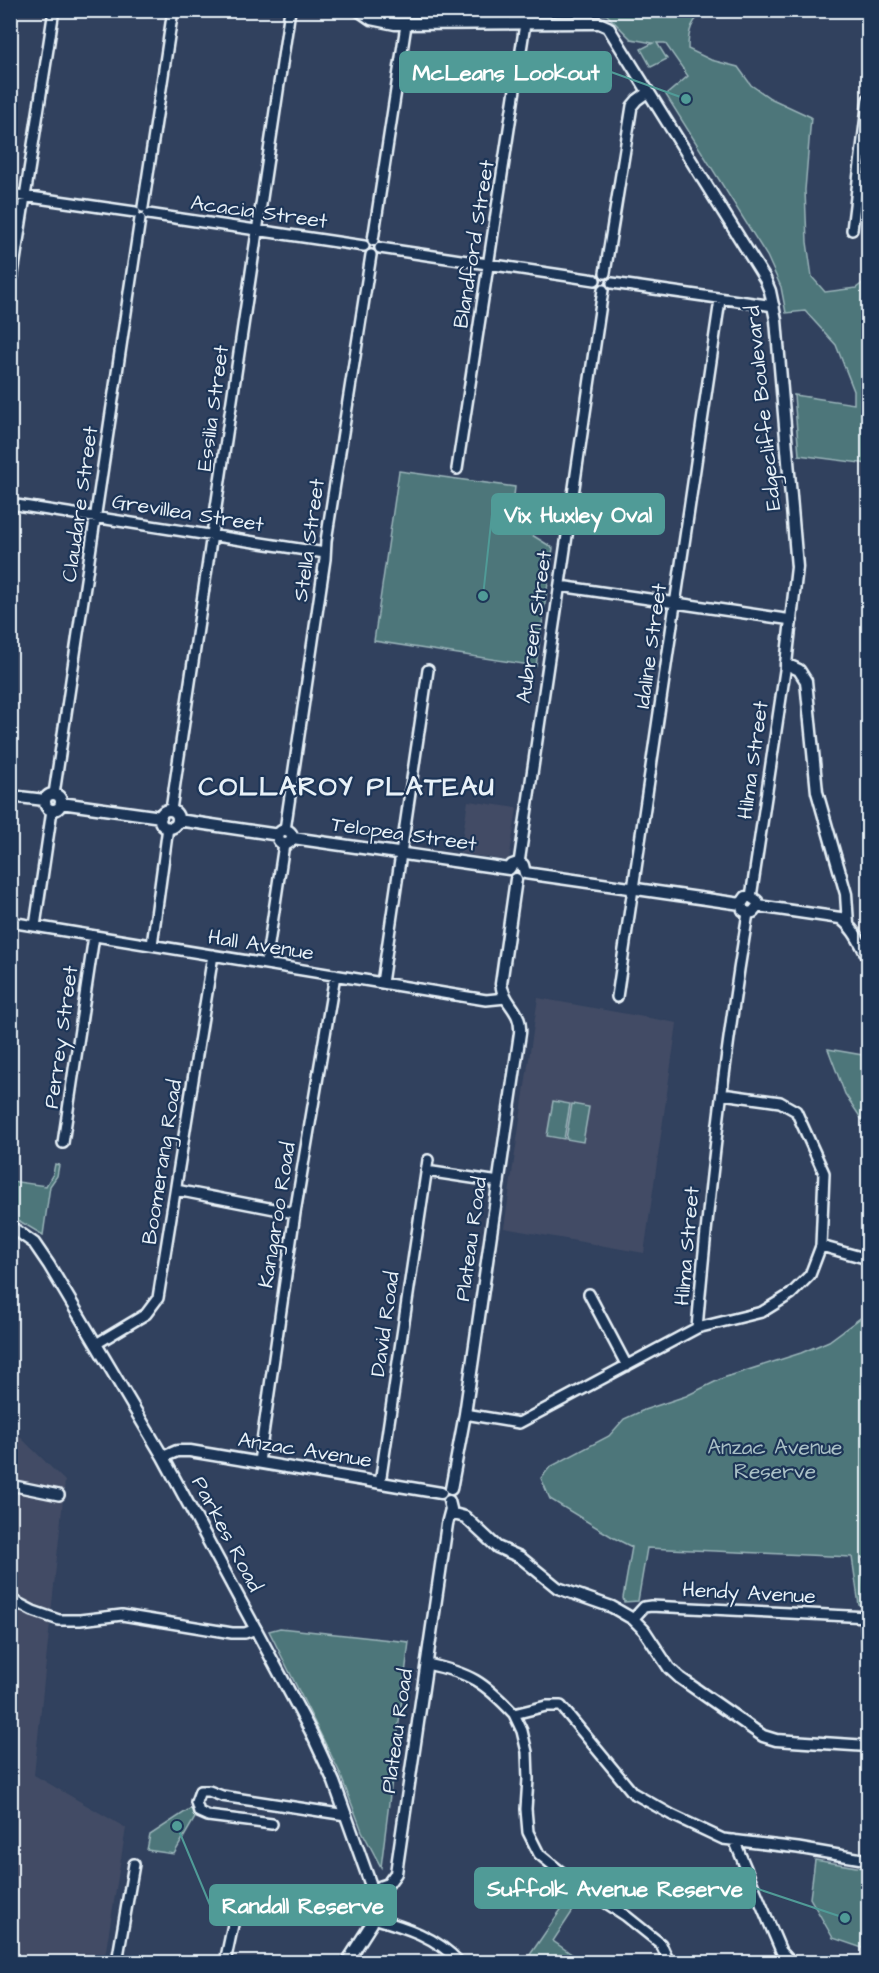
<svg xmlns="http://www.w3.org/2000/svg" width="879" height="1973" font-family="'Architects Daughter',sans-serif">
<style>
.built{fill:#424c65}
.green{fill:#4d767a;stroke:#9ab4b9;stroke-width:1.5}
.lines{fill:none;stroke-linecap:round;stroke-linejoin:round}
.minor-casing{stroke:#e8f1f8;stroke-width:14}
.tertiary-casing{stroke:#e8f1f8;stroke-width:15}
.minor{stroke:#1d3557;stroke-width:9}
.tertiary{stroke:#1d3557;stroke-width:10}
.labels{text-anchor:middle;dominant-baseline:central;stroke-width:4.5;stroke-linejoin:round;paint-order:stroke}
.street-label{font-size:21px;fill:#e8f1f8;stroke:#1d3557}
.park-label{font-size:21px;fill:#aac0c6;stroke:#1d3557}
.district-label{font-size:27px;font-weight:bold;letter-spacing:1.5px;fill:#e8f1f8;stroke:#1d3557}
.leader{fill:none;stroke:#509b97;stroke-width:2}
.callout-dot{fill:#509b97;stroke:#1d3557;stroke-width:2}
.callout{fill:#509b97;stroke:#509b97;stroke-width:2}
.callout-label{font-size:22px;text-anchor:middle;font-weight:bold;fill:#fff}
</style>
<rect width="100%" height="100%" fill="#31415e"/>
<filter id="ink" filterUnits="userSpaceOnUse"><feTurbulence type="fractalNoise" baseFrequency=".0167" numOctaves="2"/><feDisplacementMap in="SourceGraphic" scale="12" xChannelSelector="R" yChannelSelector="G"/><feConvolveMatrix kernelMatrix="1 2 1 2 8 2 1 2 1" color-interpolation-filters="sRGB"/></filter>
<g filter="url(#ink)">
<path class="built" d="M468 801 517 808 509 861 460 853Z
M538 998 677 1023 644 1253 504 1228Z
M10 1434 19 1436 65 1481 34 1775 126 1828 104 1962H11Z"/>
<path class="green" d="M426 11H707C691 18 688 33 688 49L711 60 738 67 751 85 770 98 811 117 805 190 807 242 812 277 825 292 856 288 868 279V464L799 455 794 395 854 404V391L836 345 805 311 786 313 781 287 767 256 666 95 688 76 665 43H657L667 59 651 67 641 49 653 43 631 39 607 15 581 12 550 16 427 14Z
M399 471 515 487 511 522 553 548 536 666 374 641Z
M828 1049 868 1056V1129L845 1094Z
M553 1101 570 1104 564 1139 547 1136Z
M572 1104 589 1107 583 1142 566 1139Z
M55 1164 59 1165 57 1176 50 1186 43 1235 11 1216V1181L46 1186 53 1174Z
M866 1314 868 1315V1558H861L867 1606 859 1605 852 1557 647 1548 638 1601 624 1602 623 1598 632 1547 614 1538 550 1499 541 1478 550 1467 609 1436 624 1419 644 1410 686 1396 723 1378 801 1353 829 1341Z
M280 1628 409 1642 381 1867 362 1831 339 1771 269 1631Z
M191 1808 196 1816 174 1854 147 1850 150 1835Z
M815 1860 868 1869V1950L833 1938 810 1898Z
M571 1895 580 1900 553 1941 583 1962H525Z"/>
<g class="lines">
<g class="minor-casing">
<path id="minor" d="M10 194 135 212
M143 207 173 10
M148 214 364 246
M852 230 868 99
M373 240 406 25
M380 248 595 280
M605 273 632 106 637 100 648 92
M612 283 774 306
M10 293 54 10
M457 469 525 24
M10 504 325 553
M560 586 792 620
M54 794 140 219
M171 810 290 10
M285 830 325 559 326 541 371 255
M519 863 603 290
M751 897 786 664
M10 922 486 1000 506 998
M35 926 52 810
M152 945 168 827
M266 964 284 844
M382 983 428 670
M617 997 720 300
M63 1143 94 936
M426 1171 499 1182
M176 1190 295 1213
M821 1246 868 1259
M589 1294 627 1366
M697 1328 762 1312 791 1294 810 1275 821 1246 824 1173 796 1111 780 1102 722 1094
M96 1344 146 1314 158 1298 213 955
M465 1414 519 1423 697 1328C709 1189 725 1051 748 913
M259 1462 295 1213 335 975
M380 1483 428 1160
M10 1485 59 1495
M10 1599 33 1611 59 1620H80L122 1615 232 1633H245L256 1629
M866 1617 868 1653
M633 1619 644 1607 651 1606 868 1617
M427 1664C470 1673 484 1682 514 1714L546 1706H561L633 1793 672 1815 723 1839 798 1848 868 1860
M514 1714 522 1731 527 1752 528 1779 526 1809 528 1832 539 1854 571 1880 626 1916 661 1944 669 1962
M272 1824 208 1816 199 1812 196 1802 200 1791H209L222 1796 346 1815
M734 1840 781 1951 791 1962
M373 1918C405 1927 437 1937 459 1962
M117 1962 134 1864
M225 1962 234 1920 246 1915 264 1917"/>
</g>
<g class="tertiary-casing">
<path id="tertiary" d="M358 10 371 19 395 24 589 23H599L608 27 765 279 770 291 776 320 797 567 786 664 799 670 806 681 817 792 846 894 848 924
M45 802a8 8 0 1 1 16 0a8 8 0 1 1-16 0Z
M10 796 45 800
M61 803 161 817
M160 819a9 9 0 1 1 18 0a9 9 0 1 1-18 0Z
M178 820 279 835
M278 837a7 7 0 1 1 14 0a7 7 0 1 1-14 0Z
M293 838 509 869
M509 869 512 865 518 863 523 865 525 873
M525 873 741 904
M741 904 746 897H751L757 901 758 906
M741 904 743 910 748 913 753 912 758 906
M758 906 840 918C854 928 860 943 868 957
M10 1226 34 1243 49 1265 163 1457 311 1732 334 1782 370 1883
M163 1457 177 1451H190L441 1493
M451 1489 465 1414 520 1033C522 1009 504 1005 501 984L516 879
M450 1513 465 1517 497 1547 520 1557 558 1588 612 1607 633 1619 644 1630 669 1668 680 1678 763 1736 776 1740 868 1746
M379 1887 388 1884 396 1873 447 1524 451 1509 449 1501
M347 1962 372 1923 374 1896"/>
</g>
<use href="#minor" class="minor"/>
<use href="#tertiary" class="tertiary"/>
</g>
</g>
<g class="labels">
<g class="street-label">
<text transform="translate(259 212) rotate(8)">Acacia Street</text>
<text transform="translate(474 244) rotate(-81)">Blandford Street</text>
<text transform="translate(213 408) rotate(-82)">Essilia Street</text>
<text transform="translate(763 408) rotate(-96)">Edgecliffe Boulevard</text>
<text transform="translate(80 504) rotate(-82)">Claudare Street</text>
<text transform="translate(188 513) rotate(9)">Grevillea Street</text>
<text transform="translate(309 540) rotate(-82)">Stella Street</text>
<text transform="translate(534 627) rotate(-82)">Aubreen Street</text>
<text transform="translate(651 646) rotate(-82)">Idaline Street</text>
<text transform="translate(753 760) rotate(-82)">Hilma Street</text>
<text transform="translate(404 834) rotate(8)">Telopea Street</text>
<text transform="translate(261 945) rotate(9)">Hall Avenue</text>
<text transform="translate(61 1037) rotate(-82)">Perrey Street</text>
<text transform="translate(162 1162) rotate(-81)">Boomerang Road</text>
<text transform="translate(277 1215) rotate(-81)">Kangaroo Road</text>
<text transform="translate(471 1239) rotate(-82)">Plateau Road</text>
<text transform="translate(687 1246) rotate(-85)">Hilma Street</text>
<text transform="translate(385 1324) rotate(-82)">David Road</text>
<text transform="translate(305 1450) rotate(9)">Anzac Avenue</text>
<text transform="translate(227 1534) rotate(62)">Parkes Road</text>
<text transform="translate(749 1593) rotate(3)">Hendy Avenue</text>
<text transform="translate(397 1731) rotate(-82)">Plateau Road</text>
</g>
<g class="park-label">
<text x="775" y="1447">Anzac Avenue<tspan x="775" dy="24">Reserve</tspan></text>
</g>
<g class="district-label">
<text x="347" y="787">COLLAROY PLATEAU</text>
</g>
</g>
<path class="leader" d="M686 99L611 72M483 596L492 514M845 1918L755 1888M177 1826L210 1905"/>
<g class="callout-dot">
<circle cx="686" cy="99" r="6"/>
<circle cx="483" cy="596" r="6"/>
<circle cx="845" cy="1918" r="6"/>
<circle cx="177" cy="1826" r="6"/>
</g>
<g class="callout">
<rect x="400" y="52" width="211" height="40" rx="6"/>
<rect x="492" y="494" width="172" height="40" rx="6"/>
<rect x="475" y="1868" width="280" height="40" rx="6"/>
<rect x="210" y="1885" width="186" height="40" rx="6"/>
</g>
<g class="callout-label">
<text x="506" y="80">McLeans Lookout</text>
<text x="578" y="522">Vix Huxley Oval</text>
<text x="615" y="1896">Suffolk Avenue Reserve</text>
<text x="303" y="1913">Randall Reserve</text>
</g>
<rect width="879" height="1973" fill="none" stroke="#1d3557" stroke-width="36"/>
<rect x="18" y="18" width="843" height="1937" fill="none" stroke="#e8f1f8" stroke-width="2" filter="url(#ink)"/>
</svg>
